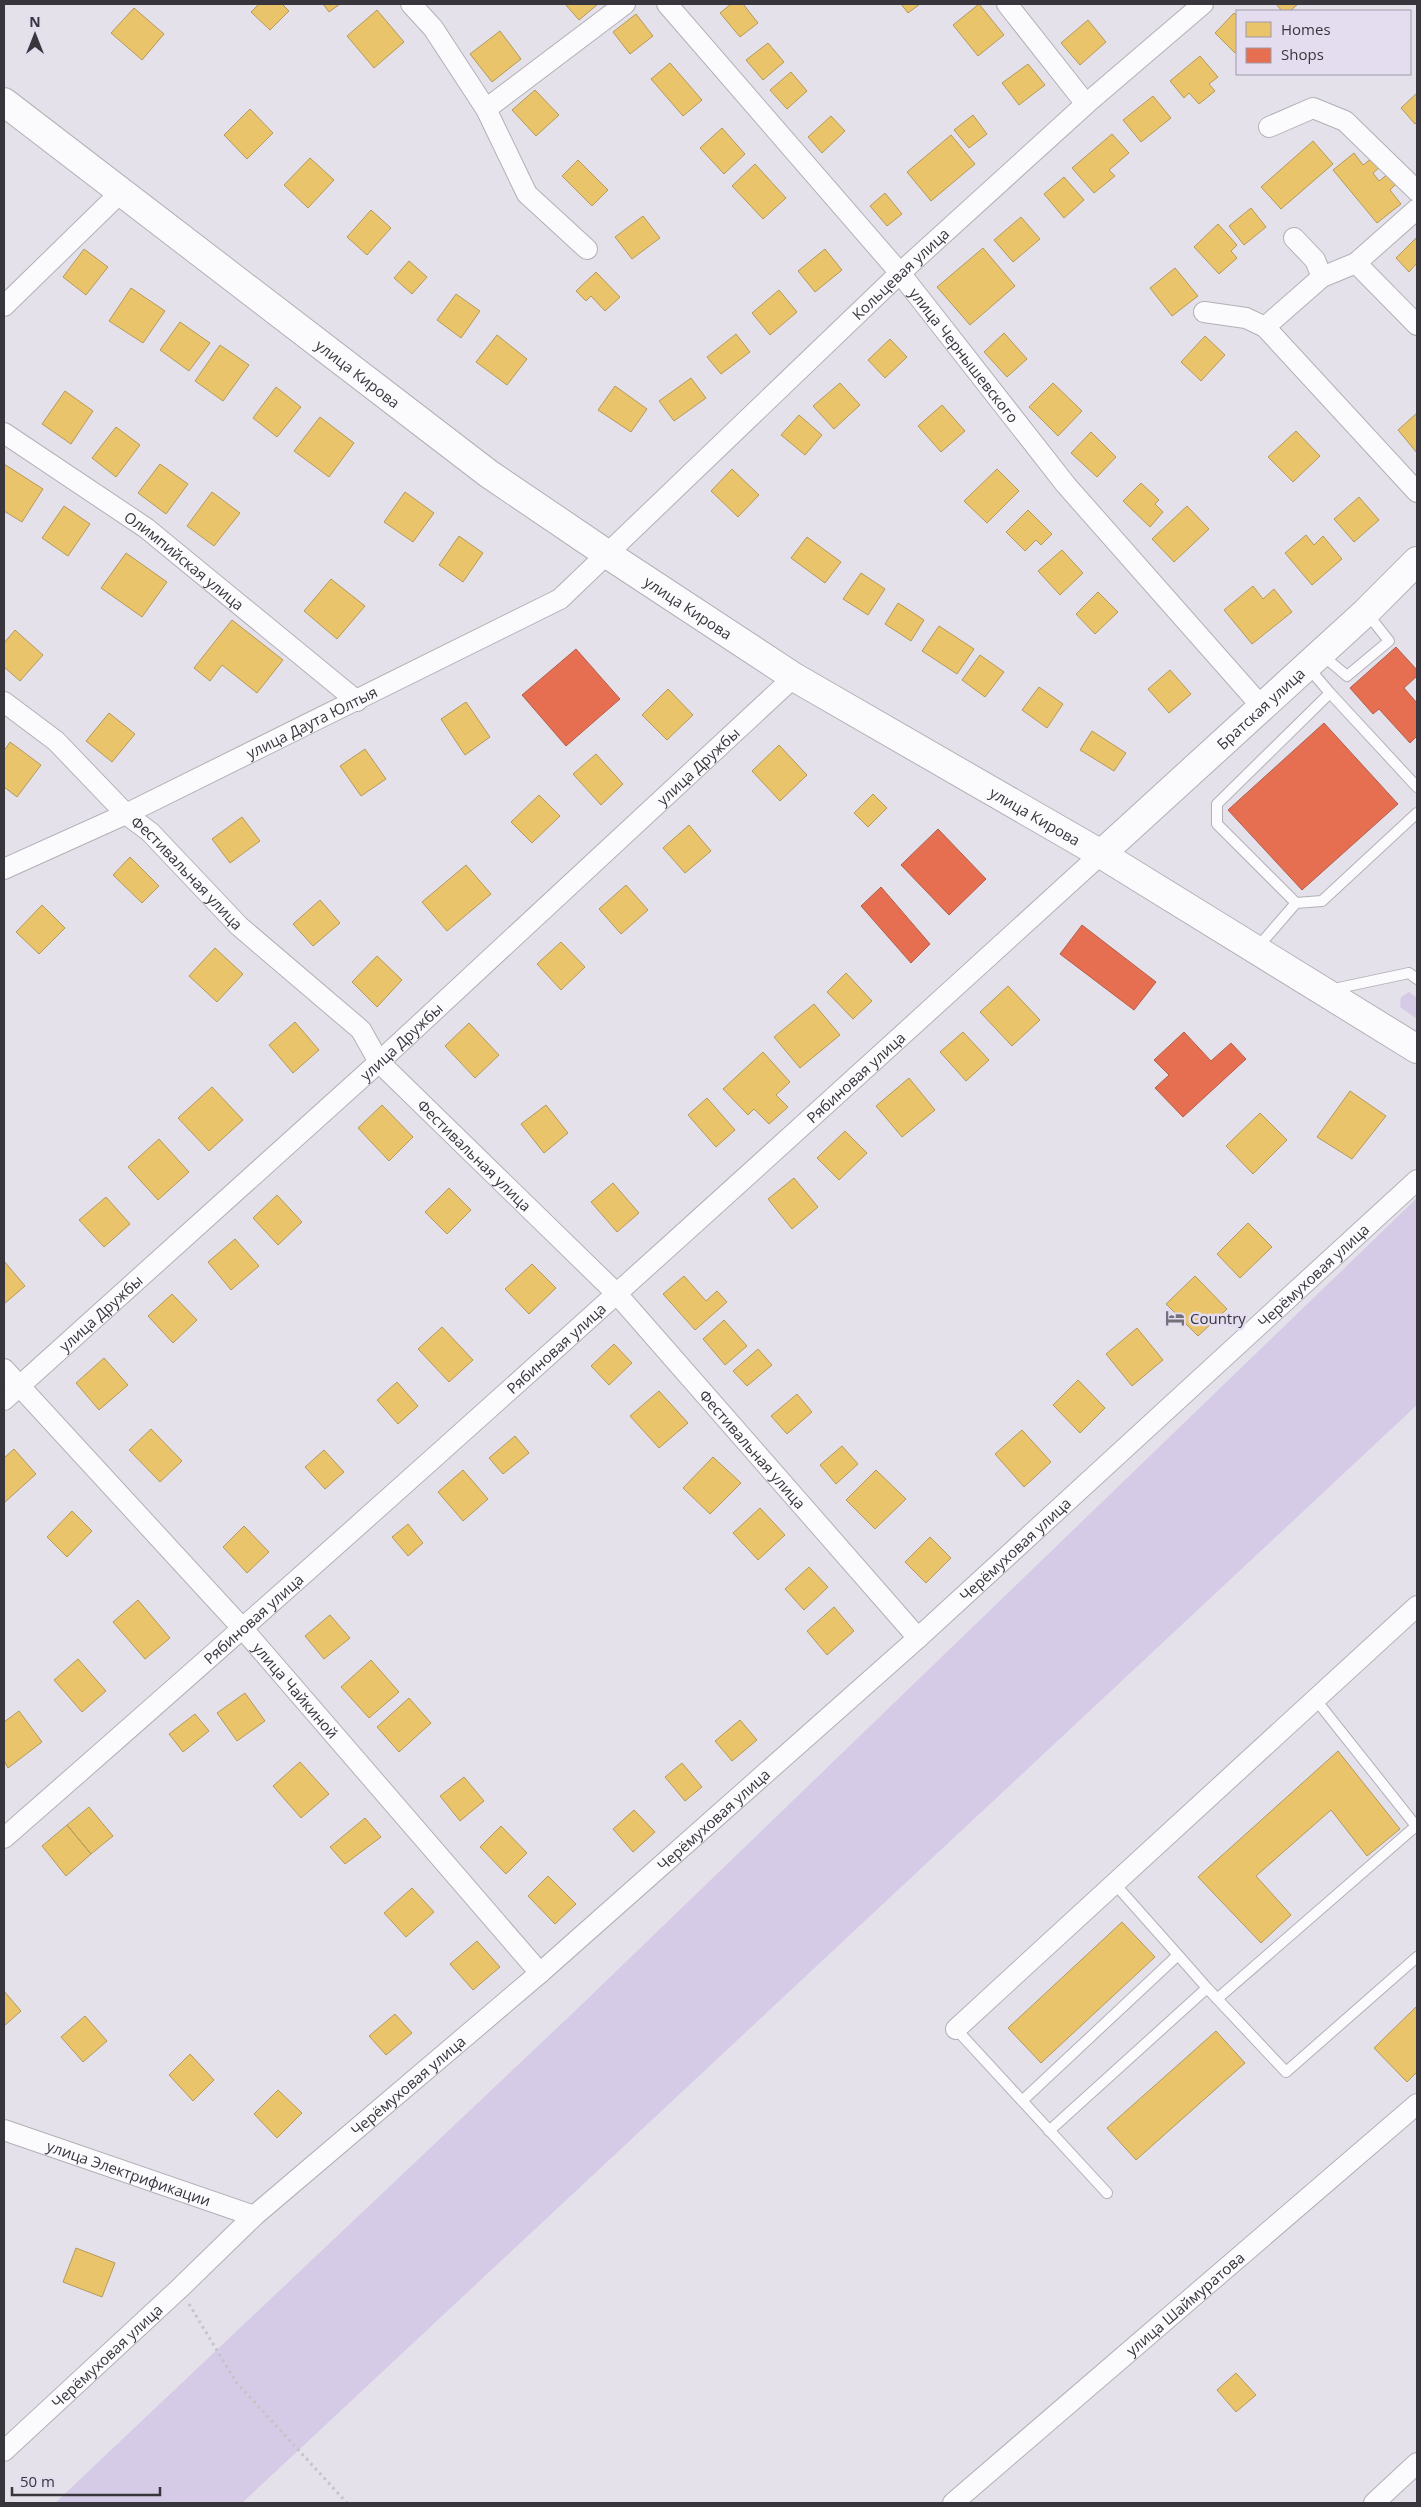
<svg xmlns="http://www.w3.org/2000/svg" width="1421" height="2507" font-family="'Open Sans',sans-serif">
<style>
.green{fill:#d5cbe7}
.homes{fill:#e9c46a;stroke:#b4995c}
.shops{fill:#e76f51;stroke:#b25e4b}
.lines{fill:none;stroke-linecap:round;stroke-linejoin:round}
.lane-casing{stroke:#b2b0b7;stroke-width:12}
.street-casing{stroke:#b2b0b7;stroke-width:22}
.secondary-casing{stroke:#b2b0b7;stroke-width:30}
.path{stroke:#c4c3c6;stroke-width:3;stroke-dasharray:2.5 4;stroke-linecap:butt}
.lane{stroke:#fbfafc;stroke-width:10}
.street{stroke:#fbfafc;stroke-width:20}
.secondary{stroke:#fbfafc;stroke-width:28}
.labels{text-anchor:middle;dominant-baseline:central;stroke-width:5;stroke-linejoin:round;paint-order:stroke}
.street-label{font-size:15px;fill:#38353d;stroke:#e3ddef}
.poi-label{font-size:15px;fill:#38353d;stroke:#e3ddef;text-anchor:start}
</style>
<rect width="100%" height="100%" fill="#e4e1eb"/>
<path class="green" d="M1409 992 1417 998V1019L1400 1007 1401 997Z
M1417 1198V1405L242 2503H55L576 2010Z"/>
<path class="homes" d="M259 4H282L289 11 270 30 251 12Z
M323 4H340L329 12Z
M565 4H598L579 20Z
M731 4H743L758 23 740 37 720 13Z
M901 4H920L908 13Z
M979 4 1004 35 978 56 953 25Z
M1276 4H1298L1290 11H1282Z
M134 8 164 34 142 60 111 33Z
M377 10 404 42 374 68 347 36Z
M1234 13 1237 16V50L1235 53 1215 33Z
M636 14 653 36 630 54 613 32Z
M1088 20 1106 42 1080 65 1061 43Z
M500 31 521 59 492 82 470 54Z
M768 43 784 62 763 80 746 60Z
M1200 56 1218 77 1209 84 1215 91 1199 104 1189 93 1184 98 1170 81Z
M670 63 702 100 683 116 651 79Z
M1028 64 1045 85 1019 105 1002 83Z
M791 72 807 91 787 109 770 90Z
M535 90 559 115 536 136 512 110Z
M1417 93V122L1415 124 1401 108Z
M1153 96 1171 118 1141 142 1123 120Z
M250 109 273 133 247 159 224 135Z
M973 115 987 134 969 148 954 130Z
M831 116 845 131 822 153 808 137Z
M722 128 745 154 724 174 700 148Z
M1112 134 1129 153 1109 170 1115 176 1094 193 1072 168Z
M951 135 975 164 931 201 907 172Z
M1313 141 1333 164 1281 209 1261 187Z
M1354 153 1363 165 1372 158 1380 167 1373 173 1379 181 1388 174 1396 184 1390 190 1401 204 1377 223 1333 170Z
M310 158 334 180 308 208 284 185Z
M578 160 608 190 592 206 562 176Z
M755 164 786 198 763 219 732 186Z
M1064 177 1084 200 1064 218 1044 194Z
M885 193 902 214 887 226 870 206Z
M1251 208 1266 227 1244 245 1229 226Z
M371 210 391 228 367 255 347 237Z
M643 216 660 238 632 259 615 237Z
M1021 217 1040 239 1013 262 994 240Z
M1218 224 1237 245 1231 251 1237 258 1219 274 1194 247Z
M1417 237V263L1409 272 1396 258Z
M983 248 1015 286 970 325 937 287Z
M84 249 108 267 86 295 63 277Z
M825 249 842 270 815 292 798 271Z
M409 261 427 277 412 294 394 278Z
M1175 268 1198 296 1172 316 1150 288Z
M596 272 620 297 605 311 591 296 586 301 576 291Z
M131 288 165 311 143 343 109 321Z
M779 290 797 312 770 335 752 313Z
M456 294 480 311 461 338 437 320Z
M180 322 210 343 189 371 160 350Z
M1004 333 1027 359 1007 377 984 352Z
M736 334 750 352 721 374 707 357Z
M497 335 527 359 507 385 476 362Z
M1205 336 1225 355 1201 381 1181 362Z
M890 339 907 357 885 378 868 360Z
M220 345 249 365 223 401 195 381Z
M691 378 706 398 674 421 659 401Z
M840 383 860 405 834 429 813 406Z
M1053 383 1082 411 1058 436 1029 407Z
M615 386 647 409 631 432 598 410Z
M276 387 301 407 277 437 253 418Z
M65 391 93 411 71 444 42 424Z
M942 405 965 431 941 452 918 426Z
M1417 413V453L1398 430Z
M799 415 822 435 805 455 781 435Z
M320 417 354 443 329 477 294 451Z
M116 427 140 445 116 477 92 458Z
M1296 431 1320 456 1293 482 1268 457Z
M1091 432 1116 457 1097 477 1071 453Z
M4 464 43 489 22 522 4 511Z
M160 464 188 484 166 514 138 493Z
M732 469 759 495 738 517 711 491Z
M997 469 1019 491 987 523 964 501Z
M1141 483 1159 500 1155 504 1163 512 1150 527 1123 501Z
M212 492 240 513 214 546 187 526Z
M405 492 434 513 413 542 384 522Z
M1359 497 1379 520 1354 542 1334 519Z
M64 506 90 524 68 556 42 538Z
M1187 506 1209 529 1174 562 1152 539Z
M1028 510 1052 534 1041 545 1036 540 1025 551 1006 532Z
M1306 535 1314 545 1323 536 1342 559 1312 585 1285 553Z
M459 536 483 553 463 582 439 565Z
M807 537 841 562 825 583 791 558Z
M1062 550 1083 573 1060 595 1038 571Z
M126 553 167 582 142 617 101 588Z
M861 573 885 589 868 615 843 599Z
M331 579 365 606 337 639 304 611Z
M1253 586 1263 599 1274 589 1292 612 1252 644 1224 610Z
M1098 592 1118 612 1095 634 1076 614Z
M898 603 924 620 911 641 885 624Z
M232 620 283 660 257 693 222 665 210 681 194 668Z
M939 626 974 649 957 674 922 651Z
M15 630 43 655 20 681 4 667V643Z
M980 655 1004 672 985 697 962 680Z
M1170 670 1191 694 1169 713 1148 689Z
M1039 687 1063 704 1047 728 1022 710Z
M668 689 693 715 667 740 642 715Z
M466 702 490 737 465 755 441 719Z
M109 713 135 734 112 762 86 741Z
M1092 731 1126 753 1114 771 1080 750Z
M10 742 41 765 17 797 4 787V751Z
M779 745 807 775 780 801 752 771Z
M365 749 386 779 361 796 340 766Z
M596 754 623 784 601 805 573 774Z
M873 794 887 808 868 827 854 813Z
M539 795 560 816 532 843 511 822Z
M242 817 260 841 230 863 212 839Z
M689 825 711 851 685 873 663 848Z
M130 857 159 886 142 903 113 875Z
M466 865 491 894 447 931 422 902Z
M626 885 648 910 621 934 599 909Z
M320 900 340 923 313 946 293 924Z
M42 905 65 928 39 954 16 932Z
M561 942 585 967 561 990 537 964Z
M215 948 243 974 217 1002 189 976Z
M377 956 402 980 377 1007 352 982Z
M846 973 872 1001 853 1019 827 992Z
M1008 986 1040 1020 1012 1046 980 1012Z
M814 1004 840 1035 800 1068 774 1037Z
M295 1022 319 1050 293 1073 269 1045Z
M469 1023 499 1055 475 1078 445 1046Z
M963 1032 989 1060 966 1081 940 1052Z
M763 1052 790 1082 776 1095 788 1107 769 1124 754 1109 748 1115 723 1089Z
M909 1078 935 1110 902 1137 876 1106Z
M212 1087 243 1120 209 1151 178 1118Z
M1350 1091 1386 1116 1352 1159 1317 1137Z
M707 1098 735 1130 716 1147 688 1115Z
M382 1105 413 1137 389 1161 358 1128Z
M546 1105 568 1133 544 1153 521 1124Z
M1260 1113 1287 1140 1253 1174 1226 1146Z
M845 1131 867 1153 839 1180 817 1158Z
M159 1139 189 1172 158 1200 128 1167Z
M794 1178 818 1207 792 1229 768 1199Z
M613 1183 639 1213 617 1232 591 1202Z
M449 1188 471 1210 447 1234 425 1212Z
M277 1195 302 1222 278 1245 253 1218Z
M106 1197 130 1224 104 1247 79 1220Z
M1248 1223 1272 1247 1240 1278 1217 1254Z
M235 1239 259 1266 231 1290 208 1262Z
M4 1261 25 1286 4 1304Z
M532 1264 556 1288 529 1314 505 1289Z
M684 1276 706 1301 717 1291 727 1302 695 1330 663 1294Z
M1195 1276 1227 1309 1198 1336 1166 1304Z
M172 1294 197 1320 173 1343 148 1316Z
M724 1320 747 1346 725 1365 703 1339Z
M442 1327 473 1360 449 1382 418 1349Z
M1137 1328 1163 1360 1132 1386 1106 1354Z
M614 1344 632 1363 609 1385 591 1366Z
M758 1349 772 1365 747 1386 733 1371Z
M104 1358 128 1385 99 1410 76 1383Z
M1078 1380 1105 1408 1080 1433 1053 1405Z
M397 1382 418 1406 398 1424 377 1400Z
M659 1391 688 1423 659 1448 630 1416Z
M797 1394 812 1412 787 1434 771 1416Z
M151 1429 182 1461 160 1482 129 1450Z
M1022 1430 1051 1462 1024 1487 995 1454Z
M515 1436 529 1453 503 1474 489 1458Z
M842 1446 858 1464 836 1484 820 1465Z
M14 1449 36 1474 4 1503V1458Z
M324 1450 344 1472 325 1489 305 1467Z
M713 1457 741 1483 710 1514 683 1488Z
M463 1470 488 1499 463 1521 438 1492Z
M876 1470 906 1499 875 1529 846 1500Z
M760 1508 785 1535 758 1560 733 1533Z
M72 1511 92 1531 67 1557 47 1537Z
M408 1524 423 1543 408 1556 392 1537Z
M244 1526 269 1552 247 1573 223 1547Z
M930 1537 951 1558 926 1583 905 1562Z
M809 1567 828 1587 804 1610 785 1589Z
M138 1600 170 1638 145 1659 113 1622Z
M834 1607 854 1631 827 1655 807 1631Z
M330 1615 350 1638 324 1659 305 1636Z
M78 1659 106 1691 82 1712 54 1680Z
M371 1660 399 1692 369 1718 341 1687Z
M245 1693 265 1721 237 1741 217 1713Z
M409 1698 431 1723 399 1752 377 1727Z
M19 1711 42 1742 8 1768 4 1761V1722Z
M195 1714 209 1731 183 1752 169 1734Z
M740 1720 757 1740 732 1761 715 1741Z
M1338 1751 1400 1829 1367 1856 1331 1810 1256 1876 1291 1915 1261 1943 1198 1877Z
M300 1762 329 1794 301 1818 273 1786Z
M682 1763 702 1787 685 1801 665 1777Z
M464 1777 484 1801 460 1821 440 1796Z
M89 1807 113 1836 91 1854 67 1825Z
M634 1810 655 1832 633 1852 613 1829Z
M365 1818 381 1837 345 1864 330 1847Z
M67 1825 91 1854 66 1876 42 1846Z
M501 1826 527 1853 506 1874 480 1847Z
M548 1876 576 1904 555 1924 528 1896Z
M412 1888 434 1912 406 1937 384 1913Z
M1122 1922 1155 1957 1041 2063 1008 2028Z
M477 1941 500 1967 473 1990 450 1964Z
M4 1991 21 2011 4 2026Z
M1417 2006V2072L1407 2082 1374 2048Z
M395 2014 412 2033 386 2055 369 2036Z
M85 2016 107 2041 83 2062 61 2037Z
M1216 2031 1245 2063 1136 2160 1107 2128Z
M190 2054 214 2080 193 2101 169 2075Z
M278 2090 302 2113 277 2138 254 2114Z
M76 2248 115 2263 102 2297 63 2282Z
M1236 2373 1256 2395 1236 2412 1217 2390Z"/>
<path class="shops" d="M1396 647 1417 670V676L1404 688 1417 703V736L1410 743 1379 709 1373 714 1350 688Z
M576 649 620 699 566 746 522 695Z
M1324 723 1398 804 1302 890 1228 810Z
M938 829 986 879 949 915 901 865Z
M881 887 930 944 911 963 861 906Z
M1082 925 1156 982 1134 1010 1060 954Z
M1184 1032 1211 1061 1231 1043 1246 1059 1183 1117 1155 1088 1169 1075 1154 1060Z"/>
<g class="lines">
<g class="lane-casing">
<path id="lane" d="M1321 654 1347 676 1389 641 1366 612
M1330 693 1417 787
M1296 903 1322 901 1417 813
M1257 948 1296 903 1217 824V804L1330 693 1307 666
M1329 990 1409 973 1417 979
M1207 1988 1286 2072 1417 1957
M1217 1999 1416 1826 1316 1700
M956 2029 1107 2193
M1022 2101 1178 1955 1114 1883
M1049 2131 1207 1988 1178 1955"/>
</g>
<g class="street-casing">
<g id="street">
<path d="M411 4 433 28 486 109 625 4"/>
<path id="s1" d="M667 4 900 273 1066 485 1262 707"/>
<path d="M1007 4 1086 104"/>
<path d="M486 109 527 194 587 249"/>
<path d="M1269 127 1313 108 1345 121 1417 191"/>
<path d="M1417 209 1356 263 1322 277 1265 327 1417 492"/>
<path d="M1294 238 1315 260 1322 277"/>
<path d="M1356 263 1417 325"/>
<path d="M4 306 120 193"/>
<path d="M1204 312 1246 318 1265 327"/>
<path id="s2" d="M4 433 146 528 357 701"/>
<path id="s3" d="M4 702 56 741 126 814 150 832 239 926 361 1030 379 1062 617 1294 918 1638"/>
<path id="s4" d="M4 869 126 814 560 599 900 273 1086 104 1203 4"/>
<path id="s5" d="M4 1369 243 1629 540 1973"/>
<path id="s6" d="M4 1400 379 1062 794 677"/>
<path id="s7" d="M4 1838C374 1515 738 1185 1101 854"/>
<path d="M956 2029 1417 1606"/>
<path id="s8" d="M4 2130 254 2216"/>
<path id="s9" d="M4 2451 180 2288 254 2216 540 1973 918 1638 1417 1180"/>
<path id="s10" d="M953 2503 1417 2104"/>
<path d="M1374 2503 1417 2463"/>
</g>
</g>
<g class="secondary-casing">
<g id="secondary">
<path id="s11" d="M4 102 489 474 607 554 794 677 1101 854 1417 1049"/>
<path id="s12" d="M1101 854 1366 612 1417 561"/>
</g>
</g>
<path class="path" d="M189 2304 236 2382 347 2503"/>
<use href="#lane" class="lane"/>
<use href="#street" class="street"/>
<use href="#secondary" class="secondary"/>
</g>
<defs>
<g id="hotel-bare" transform="scale(1.5)"><path d="M-6-4.5h1.5V1H6V5H4.5V3h-9V5H-6ZM-4 0a1.8 1.8 0 1 1 3.6 0ZM.5 0V-2.5h3Q6-2.5 6 0Z" fill="#74717a" stroke="#e3ddef" stroke-width="2.5" paint-order="stroke"/></g>
</defs>
<g fill-rule="evenodd">
<use href="#hotel-bare" x="1175" y="1318"/>
</g>
<g class="labels">
<g class="street-label">
<text stroke="none"><textPath href="#s4" startOffset="1089">Кольцевая улица</textPath></text>
<text stroke="none"><textPath href="#s1" startOffset="460">улица Чернышевского</textPath></text>
<text stroke="none"><textPath href="#s11" startOffset="446">улица Кирова</textPath></text>
<text stroke="none"><textPath href="#s2" startOffset="221">Олимпийская улица</textPath></text>
<text stroke="none"><textPath href="#s11" startOffset="851">улица Кирова</textPath></text>
<text stroke="none"><textPath href="#s12" startOffset="216">Братская улица</textPath></text>
<text stroke="none"><textPath href="#s4" startOffset="341">улица Даута Юлтыя</textPath></text>
<text stroke="none"><textPath href="#s6" startOffset="940">улица Дружбы</textPath></text>
<text stroke="none"><textPath href="#s11" startOffset="1256">улица Кирова</textPath></text>
<text stroke="none"><textPath href="#s3" startOffset="251">Фестивальная улица</textPath></text>
<text stroke="none"><textPath href="#s6" startOffset="535">улица Дружбы</textPath></text>
<text stroke="none"><textPath href="#s7" startOffset="1142">Рябиновая улица</textPath></text>
<text stroke="none"><textPath href="#s3" startOffset="656">Фестивальная улица</textPath></text>
<text stroke="none"><textPath href="#s9" startOffset="1760">Черёмуховая улица</textPath></text>
<text stroke="none"><textPath href="#s6" startOffset="130">улица Дружбы</textPath></text>
<text stroke="none"><textPath href="#s7" startOffset="738">Рябиновая улица</textPath></text>
<text stroke="none"><textPath href="#s3" startOffset="1061">Фестивальная улица</textPath></text>
<text stroke="none"><textPath href="#s9" startOffset="1355">Черёмуховая улица</textPath></text>
<text stroke="none"><textPath href="#s7" startOffset="332">Рябиновая улица</textPath></text>
<text stroke="none"><textPath href="#s5" startOffset="434">улица Чайкиной</textPath></text>
<text stroke="none"><textPath href="#s9" startOffset="950">Черёмуховая улица</textPath></text>
<text stroke="none"><textPath href="#s9" startOffset="545">Черёмуховая улица</textPath></text>
<text stroke="none"><textPath href="#s8" startOffset="132">улица Электрификации</textPath></text>
<text stroke="none"><textPath href="#s10" startOffset="306">улица Шаймуратова</textPath></text>
<text stroke="none"><textPath href="#s9" startOffset="140">Черёмуховая улица</textPath></text>
</g>
<g class="poi-label">
<text x="1190" y="1318">Country</text>
</g>
</g>
<rect width="1421" height="2507" fill="none" stroke="#38353d" stroke-width="10"/>
<rect x="1236" y="10" width="175" height="65" fill="#e3ddef" stroke="#9f9aa8"/>
<rect x="1246" y="22" width="25" height="15" fill="#e9c46a" stroke="#9f9aa8"/>
<text x="1281" y="35" font-size="15" fill="#38353d">Homes</text>
<rect x="1246" y="48" width="25" height="15" fill="#e76f51" stroke="#9f9aa8"/>
<text x="1281" y="60" font-size="15" fill="#38353d">Shops</text>
<g transform="translate(35 35)" stroke="#e3ddef" stroke-width="4" paint-order="stroke">
<path d="M0-4L9 19L0 12L-9 19Z" fill="#38353d"/>
<text y="-8" font-size="14" font-weight="bold" text-anchor="middle" fill="#38353d">N</text>
</g>
<path d="M12 2487v8h148v-8" fill="none" stroke="#38353d" stroke-width="2.5"/>
<text x="20" y="2487" font-size="15" fill="#38353d" stroke="#e3ddef" stroke-width="4" paint-order="stroke">50 m</text>
</svg>
